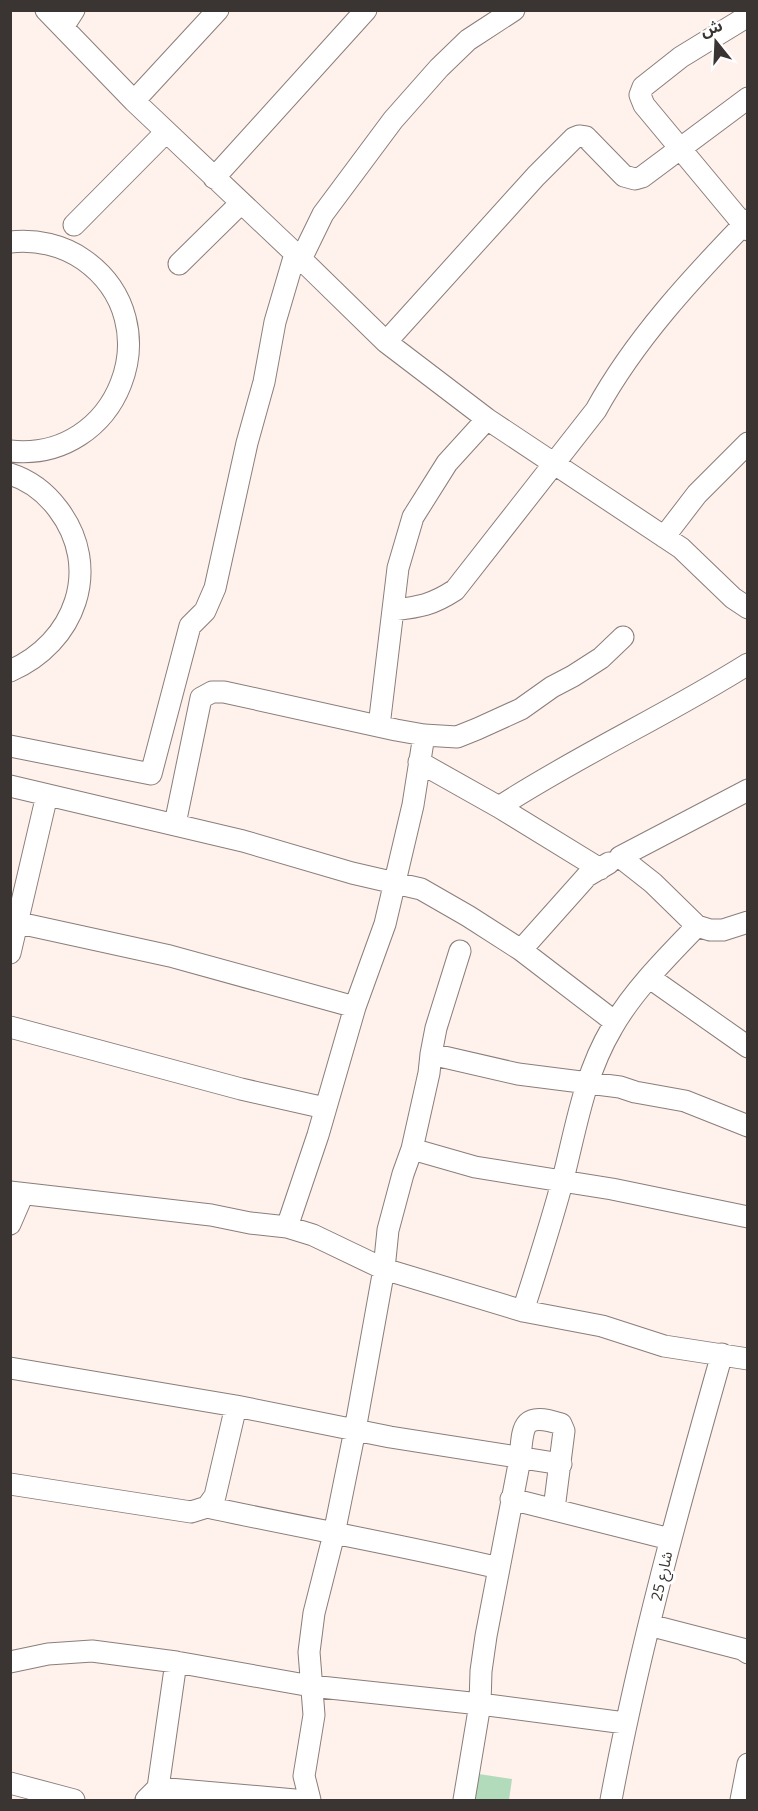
<svg xmlns="http://www.w3.org/2000/svg" width="758" height="1811" font-family="'Noto Sans','Noto Sans Arabic',sans-serif">
<style>
.green{fill:#b2dbbb}
.lines{fill:none;stroke-linecap:round;stroke-linejoin:round}
.minor-casing{stroke:#8a7e7a;stroke-width:23}
.minor{stroke:#fff;stroke-width:21}
.labels{text-anchor:middle;dominant-baseline:central;stroke-width:6;stroke-linejoin:round;paint-order:stroke}
.street-label{font-size:15px;fill:#3a3533;stroke:#fff}
</style>
<rect width="100%" height="100%" fill="#fff1ec"/>
<path class="green" d="M479 1774 512 1779 509 1800H474Z"/>
<g class="lines">
<g class="minor-casing">
<path id="minor" d="M46 10 134 101 301 259 386 342 487 419 681 548 733 598 748 608
M748 16 681 57 643 87 640 95 644 105 748 230
M63 27 74 10
M134 101 218 10
M214 178 366 10
M74 225 166 132
M10 242C36 239 63 245 84 260 173 323 118 463 10 451
M301 259 323 214 393 120 439 68 468 40 514 10
M179 264 241 203
M386 342 536 176 574 138 579 136 586 137 624 176 635 179 642 177 748 98
M10 474C29 480 46 493 58 509 103 568 75 643 10 671
M664 537 697 494 748 443
M393 610C420 607 432 605 455 590L596 410C635 339 692 278 748 220
M379 726 398 568 413 517 447 463 487 419
M10 746 151 774 190 626 205 611 215 588 247 443 264 382 275 322 295 254
M419 762 499 807 600 869
M10 786 243 841 352 873 421 889 468 916 521 950 615 1022
M748 790 620 857 653 883 697 926 710 930H723L748 922
M499 807C579 755 667 715 748 664
M175 824 201 698 212 692H224L396 730 424 735 457 737 477 729 521 709 552 687 573 676 601 658 623 637
M10 921 170 956 355 1007
M521 950 587 876 609 863
M460 951 436 1028 431 1054 518 1074 620 1087 635 1092 685 1101 748 1126
M10 953 47 795
M650 978 748 1047
M10 1027 241 1089 325 1108
M412 1149 475 1167 612 1189 748 1217
M10 1192 211 1215 250 1223 287 1227 313 1235 384 1269 523 1311 602 1326 664 1346 748 1359
M10 1224 23 1194
M287 1227 318 1135 355 1007 385 924 413 805 424 735
M523 1311C537 1267 551 1224 563 1179 576 1128 584 1075 612 1028 632 992 668 956 697 926
M10 1368 236 1406 390 1437 561 1464
M10 1484 191 1512 207 1507 215 1496 236 1406
M511 1499 670 1539
M207 1507C304 1528 402 1545 499 1568
M649 1625 742 1649 748 1653
M10 1662 48 1654 92 1651 176 1662 311 1686 480 1704 625 1723
M10 1783 74 1800
M158 1788 295 1800
M146 1800 158 1788 176 1662
M310 1800 304 1776 314 1715 309 1652 314 1613 334 1534 355 1430 384 1269 388 1230 403 1174 412 1149 429 1073 431 1054
M464 1800 480 1704 481 1671 486 1636 520 1459C523 1427 521 1411 561 1424L564 1431 554 1509
M611 1800C639 1649 680 1502 722 1354
M741 1800 748 1764"/>
</g>
<use href="#minor" class="minor"/>
</g>
<g class="labels">
<g class="street-label">
<text transform="translate(661 1576) rotate(-77)">شارع 25</text>
</g>
</g>
<rect width="758" height="1811" fill="none" stroke="#3a3533" stroke-width="24"/>
<g transform="translate(716 42) rotate(342)" stroke="#ffffff" stroke-width="4.5" paint-order="stroke">
<path d="M0-4.5L10 22L0 15L-10 22Z" fill="#3a3533"/>
<text y="-9" font-size="16" font-weight="bold" text-anchor="middle" fill="#3a3533">ش</text>
</g>
</svg>
